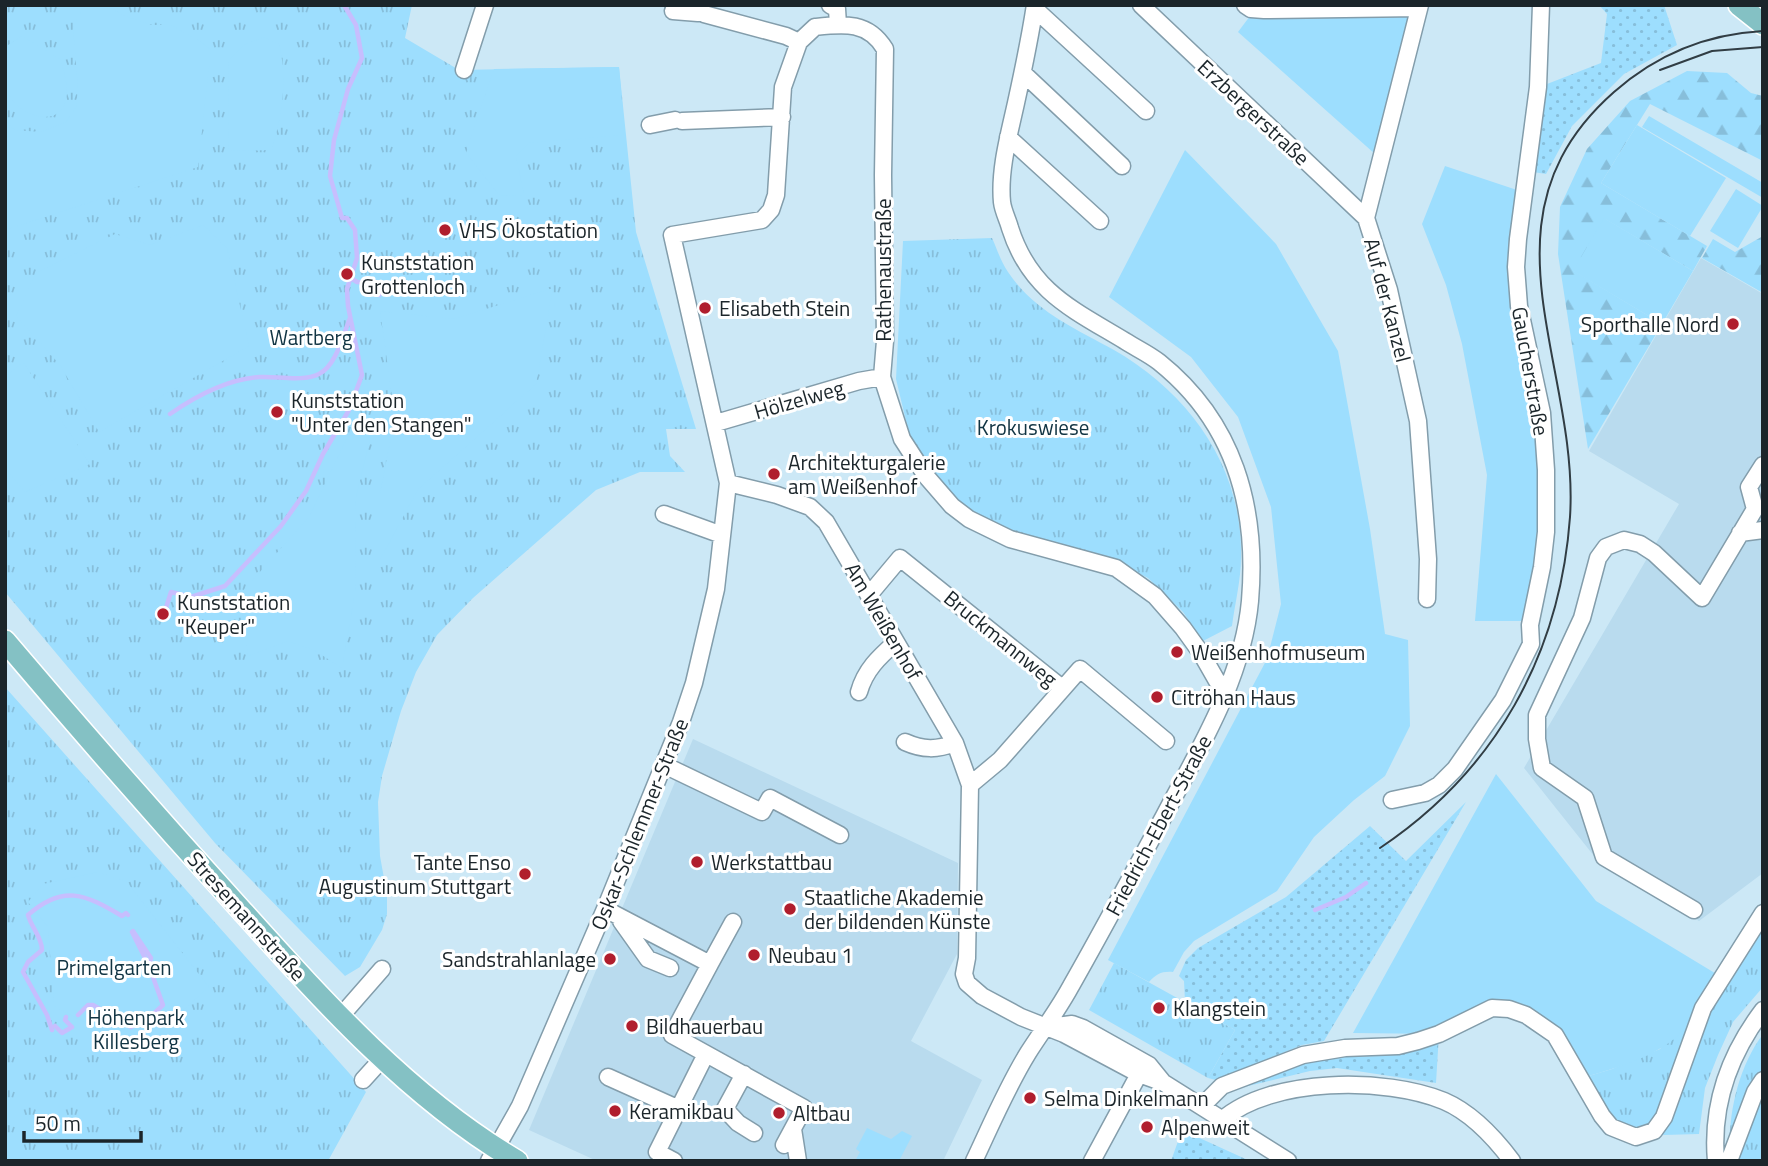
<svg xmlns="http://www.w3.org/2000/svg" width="1768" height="1166" font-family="'Titillium Web',sans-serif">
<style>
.built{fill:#b9dbee}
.grass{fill:url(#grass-dots)}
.forest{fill:url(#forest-firs)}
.park{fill:url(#park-tufts)}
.garden{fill:#9ddefe}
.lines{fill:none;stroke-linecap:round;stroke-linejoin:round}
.stream{stroke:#c7befe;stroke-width:4.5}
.minor-casing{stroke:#839dab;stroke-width:19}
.major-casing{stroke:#fff;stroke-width:24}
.minor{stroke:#fff;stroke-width:16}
.major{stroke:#84c1c4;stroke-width:21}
.tram{stroke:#313d44;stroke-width:2}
.poi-dot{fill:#b01e2d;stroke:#fff;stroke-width:2.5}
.labels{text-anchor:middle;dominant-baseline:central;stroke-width:6;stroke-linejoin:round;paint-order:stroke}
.street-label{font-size:21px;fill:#1b252a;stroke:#fff}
.poi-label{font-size:21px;fill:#1b252a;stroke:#fff;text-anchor:start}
.park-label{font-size:21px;fill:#113443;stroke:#fff}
</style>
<defs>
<pattern id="grass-dots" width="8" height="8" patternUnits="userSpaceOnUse" patternTransform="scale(1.75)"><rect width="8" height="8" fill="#9ddefe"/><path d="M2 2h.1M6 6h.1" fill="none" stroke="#87beda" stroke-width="1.8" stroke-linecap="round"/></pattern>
<pattern id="forest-firs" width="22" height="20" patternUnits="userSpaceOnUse" patternTransform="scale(1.75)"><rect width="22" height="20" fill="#9ddefe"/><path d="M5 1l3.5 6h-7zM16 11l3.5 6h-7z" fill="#87beda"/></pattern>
<pattern id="park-tufts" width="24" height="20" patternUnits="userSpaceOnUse" patternTransform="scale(1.75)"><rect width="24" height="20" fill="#9ddefe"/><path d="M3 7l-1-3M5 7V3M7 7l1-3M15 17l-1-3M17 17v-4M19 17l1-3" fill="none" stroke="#87beda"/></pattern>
</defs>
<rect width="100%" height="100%" fill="#cce8f6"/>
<path class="built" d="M1701 258 1763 294V467L1756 478 1763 482V873L1699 921 1598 861 1524 768 1679 504 1589 451Z
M693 739 958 863 957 954 911 1041 982 1080 943 1161H597L529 1130Z"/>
<path class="grass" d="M1599 5H1664L1677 45 1624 74 1572 126 1546 174 1533 172 1547 84 1601 63 1607 14Z
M1466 802 1324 1041 1302 1045 1216 1080 1208 1078 1235 1030 1185 1002 1184 981 1179 976 1186 960 1198 948 1286 897 1370 826 1406 861Z
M1439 1034 1436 1083 1337 1068 1310 1071 1244 1087 1268 1075 1307 1061 1338 1057 1382 1056Z
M1182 1130 1250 1161H1171Z"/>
<path class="forest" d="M1687 71 1727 73 1751 93 1763 96V161L1650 104 1601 183 1707 246 1693 271 1605 219 1574 271 1662 324 1588 449 1558 254 1560 207 1587 149 1630 101Z
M1763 236V293L1702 258 1713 239 1735 252Z"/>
<path class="park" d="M5 5H412L405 38 459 70 619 67 636 232 696 429H666L670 456 685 472H640L596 490 473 598 437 635 416 672 401 711 382 776 378 802 380 856 387 895V914L382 930 360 967 345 976 215 843 5 592Z
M992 238C997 249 1001 262 1008 272 1034 311 1074 328 1114 350 1189 393 1243 467 1241 557 1241 580 1235 603 1232 626L1203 641 1183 612 1148 578 1105 556 1040 541 995 526 970 512 951 495 912 446 896 379 903 241Z
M5 687 366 1092 328 1161H5Z
M1763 913V987L1733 1022 1718 1055 1705 1088 1699 1134 1664 1135 1654 1131 1623 1134 1579 1079 1612 1069 1660 1049Z
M1114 963 1235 1030 1208 1078 1089 1010Z
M1763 1034V1161H1730C1727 1118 1737 1069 1763 1034Z"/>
<path class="garden" d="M104 5 125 16 151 25H171L201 42 211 50 198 167 5 230V121L15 130 41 132 66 122 76 107 78 89 73 27 84 6Z
M1413 14 1375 154 1238 32 1250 16Z
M22 36 61 60C63 70 67 81 67 92 66 134 12 117 5 85 3 74 5 59 5 47Z
M264 37 279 44C288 80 282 114 272 150L228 151 229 60 244 45Z
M619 67 625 135 529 143 516 156 524 195 500 196 466 153 494 69Z
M1649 116 1763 183V198L1642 127Z
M1637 125 1726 178 1690 236 1601 183Z
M1185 150 1276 244 1338 351 1370 529 1385 634 1408 640 1410 726 1385 776 1354 800 1314 837 1277 891 1194 941 1184 952 1173 972C1162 971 1156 974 1149 982L1108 960 1267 659 1281 604 1271 507 1238 417 1191 357 1109 297Z
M1445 166 1520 191 1513 258 1543 471 1539 566 1526 621H1475L1487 475 1462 344 1446 285 1422 224Z
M1736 189 1763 206 1738 248 1710 231Z
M1604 218 1693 271 1662 324 1573 271Z
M203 225 227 248 249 346 99 432 60 365 16 316 36 273 115 234 150 245Z
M553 288 536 384 418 489 380 560V493L395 417 380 311 454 319Z
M23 362 90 464 25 492 5 468V377Z
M372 431 356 497 355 592 342 668 314 650 288 641 248 656 240 594 309 517 348 436Z
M1496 774 1596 901 1723 978C1709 999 1695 1022 1675 1038 1649 1060 1611 1069 1579 1079L1564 1047 1509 1009 1439 1034 1353 1033Z
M97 872 126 881 209 987 153 1038 120 1041 54 1006 48 927 28 902 43 884Z
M867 1128 891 1139 902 1131 912 1136 899 1161H855L860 1152 856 1149Z"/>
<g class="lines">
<path class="stream" d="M349 277 357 282 374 283V294L379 295
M170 414C196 396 227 379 260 377 277 376 303 382 319 374 336 366 343 335 350 318
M165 611 171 592 191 597 225 586 281 526 306 491 323 454 349 410 362 375 348 306 347 289 357 258 355 230 347 218H342L330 176 334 140 348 89 362 58 356 25 344 5
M1315 910 1346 897 1366 883
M133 931 151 958 149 966
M78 1015 88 1005H93L131 1027 147 1020 163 1005 149 966 132 932
M55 1026 62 1033 72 1027 65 1020 66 1017
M52 1030 47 1015 23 972 28 962 42 950C42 937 31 927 28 915 63 884 85 894 122 916L126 913 128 915"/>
<g class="minor-casing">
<path id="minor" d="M830 5 837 9 838 25
M1141 5 1366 218
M1245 5 1251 9 1264 10 1419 8
M1420 5 1366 218 1389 290 1418 421 1428 559 1427 599
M1035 9 1146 111
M673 11 698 13
M704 14 786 36 799 42
M464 70 485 5
M1023 73 1122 166
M682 121 782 117
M650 125 675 120
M1008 137 1100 221
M716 423 859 381 882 377
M728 483 777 495 810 507 826 522 955 743 970 785 967 958 964 974 967 983 982 996 1021 1017 1064 1034 1139 1074 1164 1083 1288 1161
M664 514 722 535
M1740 533 1763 530
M869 595 900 558 1062 688
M859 692C865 670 879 657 896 642
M905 742C923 750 937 750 955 743
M664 765 762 812 770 798 840 835
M970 785 1000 760 1080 669 1166 741
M1392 800 1425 793 1439 785 1455 769 1503 700 1531 644 1530 625 1542 567 1546 532V470L1542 413 1519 306 1516 267 1518 239 1538 87 1541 5
M605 909 710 964 672 1035 804 1108 784 1145
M1694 910 1604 857 1585 798 1542 768 1537 739V715L1582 618 1598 558 1606 547 1624 540 1640 544 1654 553 1702 598 1755 509 1749 487 1763 465
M621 921 648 959 670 968
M710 964 733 922
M340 1017 382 969
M1049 1027 1072 1024 1083 1028 1149 1065 1162 1081
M744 1074 725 1109 738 1123 754 1133
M608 1077 677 1108
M363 1080 383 1058
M1202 1106 1222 1086 1303 1055 1345 1048 1398 1046 1418 1041 1439 1034 1492 1008 1509 1009 1526 1015 1555 1035 1602 1116 1611 1127 1636 1137 1654 1131 1664 1117 1703 1008 1763 913
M1222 1120C1271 1077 1386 1077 1444 1101 1472 1113 1494 1137 1512 1161
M793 1129 798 1161
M489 1161 520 1106 605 909 681 722 694 683 716 589 728 483 672 235 762 220 771 210 776 195 783 87 799 42 815 27C844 24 868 21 885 49L883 175 885 341 882 377 902 439 926 476 952 506 969 519 1010 539 1116 568 1155 596 1183 628 1201 653 1217 681 1228 688
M674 1161 657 1152 706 1054
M974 1161C991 1125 1007 1087 1028 1053 1042 1031 1058 1010 1071 986 1103 930 1133 873 1164 816 1199 749 1243 678 1250 601 1258 507 1234 422 1159 362 1149 354 1136 348 1125 341 1072 309 1030 291 1010 228 1008 220 1003 211 1002 202 999 170 1009 135 1016 103 1023 71 1030 38 1035 5
M1092 1161 1139 1074
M1716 1161C1711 1104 1729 1055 1763 1010
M1729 1161 1755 1092 1763 1080"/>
</g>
<g class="major-casing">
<path id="major" d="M1739 5 1763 24
M5 641C83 733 162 823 243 912 324 1002 411 1099 517 1161"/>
</g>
<use href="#minor" class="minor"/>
<use href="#major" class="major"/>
<path class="tram" d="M1660 70 1712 51 1763 47
M1380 848C1495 771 1560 655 1570 517 1580 365 1471 218 1614 92 1656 55 1707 34 1763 31"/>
</g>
<g class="poi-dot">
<circle cx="445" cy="230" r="7"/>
<circle cx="347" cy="274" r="7"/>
<circle cx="705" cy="308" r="7"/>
<circle cx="1733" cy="324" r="7"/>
<circle cx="277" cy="412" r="7"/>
<circle cx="774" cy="474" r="7"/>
<circle cx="163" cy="614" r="7"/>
<circle cx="1177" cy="652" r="7"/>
<circle cx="1157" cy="697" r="7"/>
<circle cx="697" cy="862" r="7"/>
<circle cx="525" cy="874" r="7"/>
<circle cx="790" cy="909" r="7"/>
<circle cx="754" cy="955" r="7"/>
<circle cx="610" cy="959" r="7"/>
<circle cx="1159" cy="1008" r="7"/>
<circle cx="632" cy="1026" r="7"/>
<circle cx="1030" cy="1098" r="7"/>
<circle cx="615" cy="1111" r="7"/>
<circle cx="779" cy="1113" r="7"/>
<circle cx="1147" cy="1127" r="7"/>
</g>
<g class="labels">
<g class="street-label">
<text transform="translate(1254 112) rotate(43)">Erzbergerstraße</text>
<text transform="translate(883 270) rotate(-90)">Rathenaustraße</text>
<text transform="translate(1388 300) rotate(75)">Auf der Kanzel</text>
<text transform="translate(1531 371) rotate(80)">Gaucherstraße</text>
<text transform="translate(799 399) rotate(-16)">Hölzelweg</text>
<text transform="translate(884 621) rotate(60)">Am Weißenhof</text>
<text transform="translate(1001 638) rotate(39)">Bruckmannweg</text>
<text transform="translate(639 824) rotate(-68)">Oskar-Schlemmer-Straße</text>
<text transform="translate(1158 825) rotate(-62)">Friedrich-Ebert-Straße</text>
<text transform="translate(247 916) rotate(48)">Stresemannstraße</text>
</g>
<g class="poi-label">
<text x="459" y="230">VHS Ökostation</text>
<text x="361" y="262">Kunststation<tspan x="361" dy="24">Grottenloch</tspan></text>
<text x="719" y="308">Elisabeth Stein</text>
<text x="1719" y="324" text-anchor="end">Sporthalle Nord</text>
<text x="291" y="400">Kunststation<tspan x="291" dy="24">"Unter den Stangen"</tspan></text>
<text x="788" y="462">Architekturgalerie<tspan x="788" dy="24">am Weißenhof</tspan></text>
<text x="177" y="602">Kunststation<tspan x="177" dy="24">"Keuper"</tspan></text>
<text x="1191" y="652">Weißenhofmuseum</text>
<text x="1171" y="697">Citröhan Haus</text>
<text x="511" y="862" text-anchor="end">Tante Enso<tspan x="511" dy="24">Augustinum Stuttgart</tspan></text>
<text x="711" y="862">Werkstattbau</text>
<text x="804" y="897">Staatliche Akademie<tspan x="804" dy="24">der bildenden Künste</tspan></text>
<text x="768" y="955">Neubau 1</text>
<text x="596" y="959" text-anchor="end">Sandstrahlanlage</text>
<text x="1173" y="1008">Klangstein</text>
<text x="646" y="1026">Bildhauerbau</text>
<text x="1044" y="1098">Selma Dinkelmann</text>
<text x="629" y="1111">Keramikbau</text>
<text x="793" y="1113">Altbau</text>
<text x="1161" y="1127">Alpenweit</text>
</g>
<g class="park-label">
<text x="311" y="337">Wartberg</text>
<text x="1033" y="427">Krokuswiese</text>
<text x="114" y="967">Primelgarten</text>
<text x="136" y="1017">Höhenpark<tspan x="136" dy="24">Killesberg</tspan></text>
</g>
</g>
<rect width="1768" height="1166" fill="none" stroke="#1b252a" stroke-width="14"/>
<path d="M24 1131v10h117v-10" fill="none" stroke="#1b252a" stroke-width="3.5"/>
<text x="35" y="1131" font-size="21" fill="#1b252a" stroke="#ffffff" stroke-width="5" paint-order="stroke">50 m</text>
</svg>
